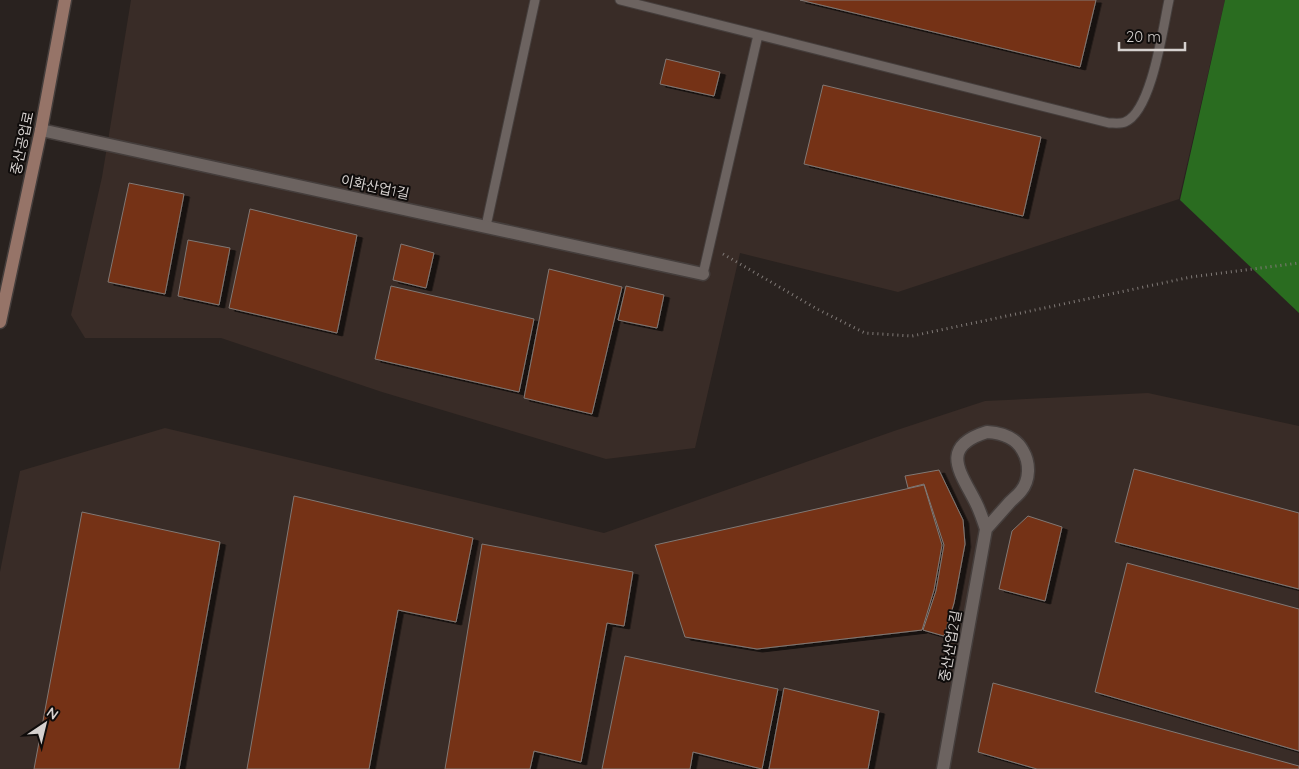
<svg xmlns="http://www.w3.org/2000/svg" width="1299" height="769" font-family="Quicksand,'Noto Sans KR',sans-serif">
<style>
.built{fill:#392c27}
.forest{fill:#2a6c20}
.building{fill:#743114;stroke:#817874;filter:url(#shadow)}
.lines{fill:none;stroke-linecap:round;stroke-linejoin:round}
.lane-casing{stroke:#453e3c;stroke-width:11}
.street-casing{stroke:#453e3c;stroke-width:15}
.secondary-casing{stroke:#453e3c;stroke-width:15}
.path{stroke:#807a77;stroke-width:3;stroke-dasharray:1 4;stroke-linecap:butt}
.lane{stroke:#6c6360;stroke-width:9}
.street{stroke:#6c6360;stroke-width:12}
.secondary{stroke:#967468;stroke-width:12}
.labels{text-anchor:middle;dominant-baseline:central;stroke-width:4;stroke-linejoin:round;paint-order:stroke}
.street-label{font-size:14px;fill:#d6d1cf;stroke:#0f0c0b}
</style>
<defs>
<filter id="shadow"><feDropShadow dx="5.5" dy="3" stdDeviation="0" flood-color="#0009"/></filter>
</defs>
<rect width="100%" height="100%" fill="#29221f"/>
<path class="built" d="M131 0H1225L1179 199 898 292 740 253 695 448 606 459 382 392 221 338H85L71 315 102 177Z
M1148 393 1299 426V769H0V572L20 471 165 428 604 533 894 431 985 401Z"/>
<path class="forest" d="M1225 0H1299V313L1180 200Z"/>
<path class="building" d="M800 0H1096L1080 67Z
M666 59 720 72 714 96 660 84Z
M823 85 1041 137 1023 216 804 164Z
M129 183 184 194 165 294 108 282Z
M250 209 357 235 337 333 229 308Z
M188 240 230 248 219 305 178 296Z
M401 244 434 253 426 288 393 280Z
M549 269 622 287 592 414 524 398Z
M391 286 534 319 519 392 375 359Z
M626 286 664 295 657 328 618 320Z
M1134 469 1299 513V589L1115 542Z
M939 470 963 520 965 544 954 603 944 636 923 630 936 591 944 545 924 484 908 488 905 476Z
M924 485 942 545 934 590 922 630 757 649 685 637 655 545Z
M294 496 473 538 456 622 398 610 369 769H247Z
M82 512 220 542 179 769H34Z
M1028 516 1062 527 1045 601 999 589 1012 531Z
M482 544 633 572 624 626 607 623 581 762 534 751 530 769H445Z
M1127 563 1299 609V751L1095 692Z
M625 656 778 689 762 769 693 752 690 769H602Z
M993 683 1299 766V769H1037L978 752Z
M784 688 879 711 868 769H769Z"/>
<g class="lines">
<g class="lane-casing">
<path id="lane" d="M620 0 1109 123C1114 123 1121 124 1125 122 1152 111 1163 27 1169 0
M486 226 535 0
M703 274 758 35"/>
</g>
<g class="street-casing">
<path id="street" d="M41 130 703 274
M987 432C1002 433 1016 437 1023 451 1030 463 1030 480 1021 491 1018 495 1013 499 1010 502 1002 511 994 520 986 529 983 520 980 511 976 503 961 473 938 447 987 432Z
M943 769 986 529"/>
</g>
<g class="secondary-casing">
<path id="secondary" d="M0 322 41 130 65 0"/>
</g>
<path class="path" d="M723 254 817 309 865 333 912 336 1191 277 1299 263"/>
<use href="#lane" class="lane"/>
<use href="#street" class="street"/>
<use href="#secondary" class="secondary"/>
</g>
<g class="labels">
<g class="street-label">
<text transform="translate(22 143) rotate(-78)">중산공업로</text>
<text transform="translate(375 187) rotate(12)">이화산업1길</text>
<text transform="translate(950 646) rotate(-80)">중산산업2길</text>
</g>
</g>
<g transform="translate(45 724) rotate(35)" stroke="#0f0c0b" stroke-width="4" paint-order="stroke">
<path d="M0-4L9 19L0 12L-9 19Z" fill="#d6d1cf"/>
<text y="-8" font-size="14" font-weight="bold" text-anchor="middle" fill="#d6d1cf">N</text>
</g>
<path d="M1119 42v8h66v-8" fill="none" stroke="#d6d1cf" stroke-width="2.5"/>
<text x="1126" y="42" font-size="15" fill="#d6d1cf" stroke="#0f0c0b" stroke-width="4" paint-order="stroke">20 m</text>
</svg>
